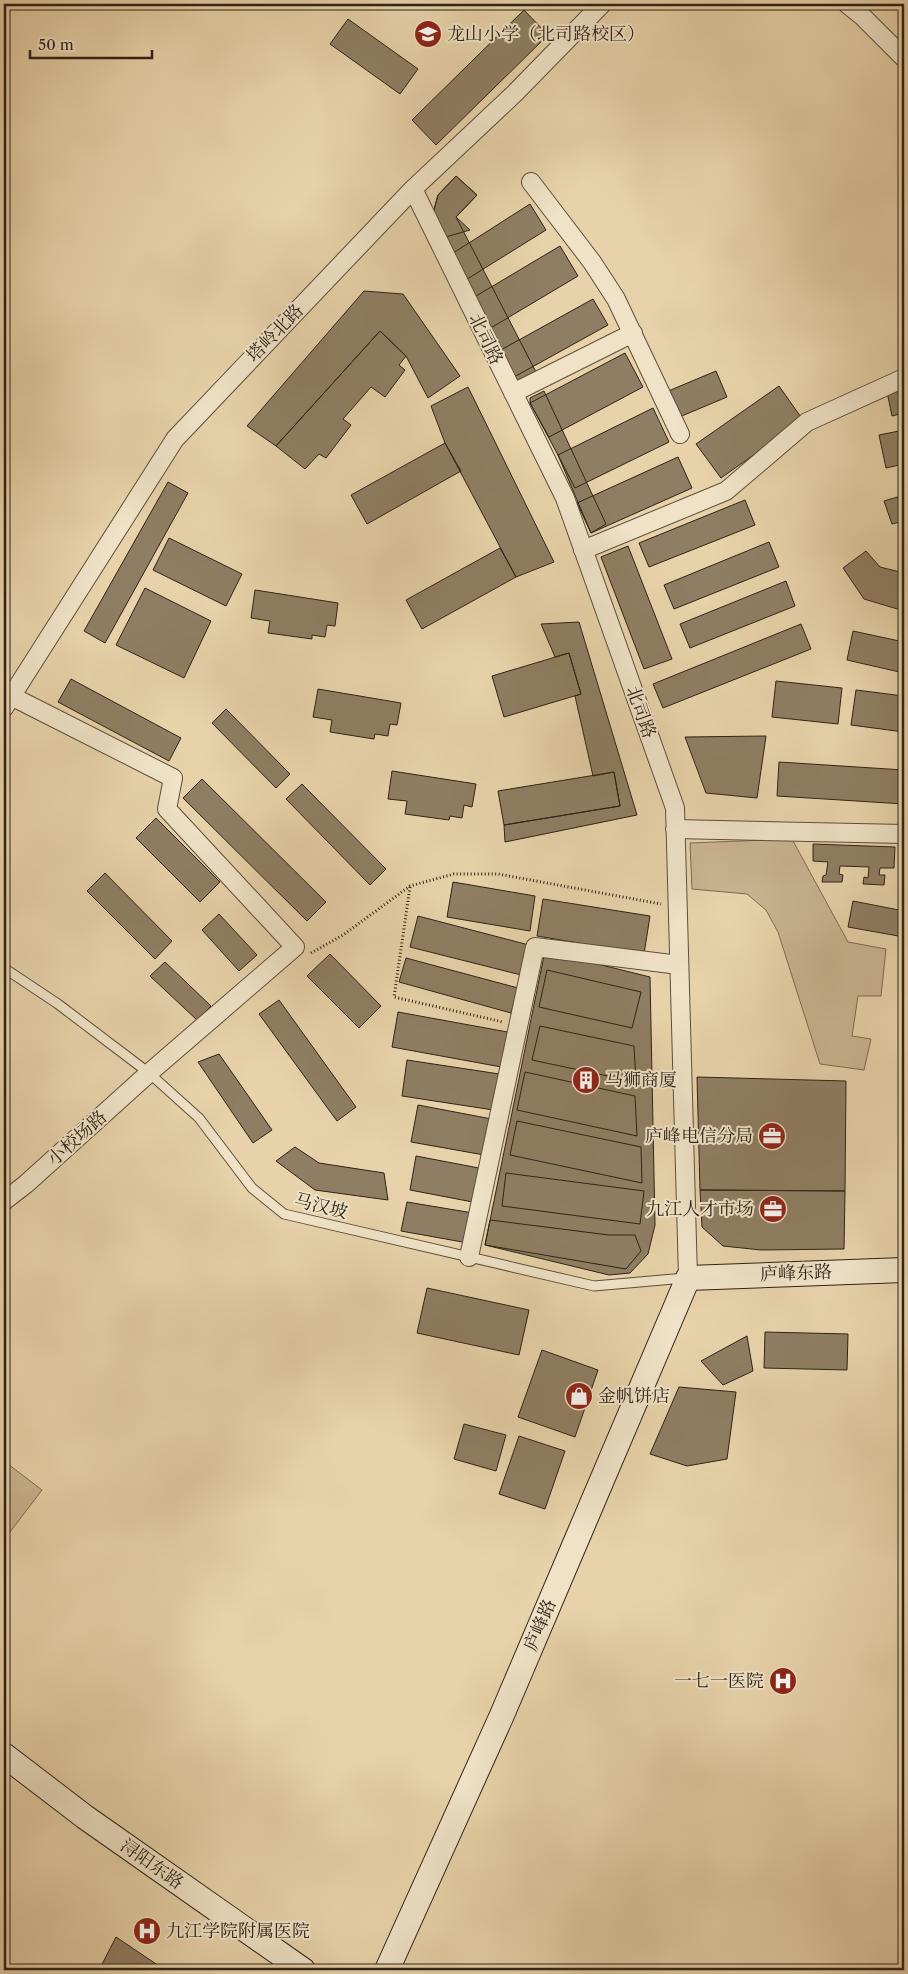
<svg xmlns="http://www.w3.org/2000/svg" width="908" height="1974" font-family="'Libre Caslon Text','Noto Serif SC',serif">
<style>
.green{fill:#c8b490;stroke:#7c6b54}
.building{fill:#8f7e63;stroke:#2f2217}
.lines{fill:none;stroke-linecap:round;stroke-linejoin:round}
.lane-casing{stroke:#5d4e3c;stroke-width:11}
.street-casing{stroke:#5d4e3c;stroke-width:20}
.secondary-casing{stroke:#2f2217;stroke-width:26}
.path{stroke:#2f2217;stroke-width:3;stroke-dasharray:1 2.5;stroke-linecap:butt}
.lane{stroke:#efe2c7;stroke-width:9}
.street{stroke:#efe2c7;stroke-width:18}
.secondary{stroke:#efe2c7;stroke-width:24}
.labels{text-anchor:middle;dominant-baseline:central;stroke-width:4;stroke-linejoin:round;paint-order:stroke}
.poi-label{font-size:18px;fill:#2f2217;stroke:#efe2c7;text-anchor:start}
.street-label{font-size:18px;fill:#2f2217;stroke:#efe2c7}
</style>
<rect width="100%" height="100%" fill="#e7d2a9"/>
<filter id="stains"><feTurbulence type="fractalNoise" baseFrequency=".004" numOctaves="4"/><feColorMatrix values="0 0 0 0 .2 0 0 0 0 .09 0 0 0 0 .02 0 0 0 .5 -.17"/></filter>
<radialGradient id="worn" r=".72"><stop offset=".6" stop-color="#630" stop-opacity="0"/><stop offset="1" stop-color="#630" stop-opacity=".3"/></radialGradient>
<path class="green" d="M792 839 848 942 886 949 881 996H858L852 1036 871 1039 864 1070 820 1064 778 932 766 910 747 894 692 889 690 843Z
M4 1461 42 1490 10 1532 4 1527Z"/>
<path class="building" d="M524 10 548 35 436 145 412 120Z
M348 19 418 69 400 94 330 44Z
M456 176 477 195 456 217 537 374 517 384 432 217 438 195Z
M456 176 477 195 456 217 470 230 442 238 432 217 438 195Z
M530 204 546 230 464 281 450 255Z
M560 246 578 276 489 329 471 299Z
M364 291 403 294 460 376 428 398 406 356 380 331 276 446 247 426Z
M593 299 608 325 514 377 499 351Z
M380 331 406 356 399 365 405 370 385 397 371 387 343 419 351 425 326 458 319 454 305 469 276 446Z
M625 353 643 387 549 437 530 403Z
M716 371 727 397 677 418 666 392Z
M779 386 803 420 721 478 696 444Z
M468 387 554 562 516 577 445 443 431 406Z
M904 387V413L892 416 887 392Z
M544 391 606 524 591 533 558 455 530 403V398Z
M653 408 669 442 575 488 558 455Z
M904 430V464L886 468 879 435Z
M445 443 461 471 367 524 351 495Z
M678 457 692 488 591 533 577 503Z
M168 482 188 493 105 643 84 631Z
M904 495V521L892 524 884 501Z
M745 500 755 525 649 567 639 543Z
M169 538 242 574 226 606 153 570Z
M769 542 779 567 674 609 664 585Z
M628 546 672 659 644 669 601 557Z
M500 548 516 577 422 629 406 600Z
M866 551 880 567 904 573V611L864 599 843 568Z
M786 581 795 606 690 648 680 624Z
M145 588 211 621 184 678 116 645Z
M255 590 338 603 335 626 327 625 325 637 312 635V639L268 633 270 621 251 618Z
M579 622 637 815 505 842 504 825 620 806 614 772 593 776 575 696 581 694 569 653 555 657 541 624Z
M801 624 811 649 663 708 653 684Z
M853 631 904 642V673L847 660Z
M569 653 581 694 504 717 492 676Z
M71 679 181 738 169 761 58 702Z
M776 681 842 688 838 724 772 717Z
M318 689 401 703 397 725 390 724 388 736 375 734 374 739 330 732 332 720 313 717Z
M856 690 904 696V732L851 725Z
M226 709 290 774 276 788 212 723Z
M766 736 757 798 706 793 685 737Z
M779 762 904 770V804L777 796Z
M392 771 476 784 472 807 464 805 462 818 450 816 449 820 405 814 407 801 388 799Z
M614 772 620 806 504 825 498 791Z
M202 779 326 902 307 921 183 798Z
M302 784 386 869 370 885 286 799Z
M156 818 220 882 200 902 136 838Z
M813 844 895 847 894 868H880L879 875H885L884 885 863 884 864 877 868 878 869 867 840 866 839 874 843 875 842 882H822L823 876 826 875 828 862 813 861Z
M901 848H904V865H901Z
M105 873 172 941 155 959 87 891Z
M453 882 535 896 530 931 447 917Z
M543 899 650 916 644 954 537 936Z
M853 901 904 911V937L848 927Z
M219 914 257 955 239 971 202 930Z
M418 916 529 945 521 975 410 947Z
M545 951 650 977 655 1225 648 1254 630 1273 609 1275 485 1245Z
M330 954 381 1006 359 1028 307 976Z
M406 958 518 988 511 1013 399 982Z
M165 962 211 1006 197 1020 150 976Z
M547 970 641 992 632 1028 539 1007Z
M279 1000 356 1107 337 1121 259 1014Z
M398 1012 513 1033 507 1068 392 1047Z
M540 1026 634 1046 636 1082 532 1060Z
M219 1054 272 1130 253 1143 198 1062Z
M407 1060 506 1075 500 1111 402 1096Z
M525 1072 635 1096 637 1136 517 1110Z
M697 1077 846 1081 845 1191 700 1190Z
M418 1105 497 1120 490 1156 411 1142Z
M517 1121 641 1147 642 1183 510 1155Z
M295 1147 319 1163 384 1173 388 1200 315 1190 276 1161Z
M416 1156 484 1169 478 1203 410 1190Z
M506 1173 644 1191 640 1224 502 1206Z
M700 1190 845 1191 844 1249 761 1250 723 1246 702 1227Z
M407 1202 473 1213 468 1243 401 1231Z
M490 1220 609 1235H635L641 1251 626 1269 485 1245Z
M427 1288 529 1310 519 1355 417 1333Z
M765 1332 848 1334 847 1370 764 1368Z
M747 1336 753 1371 723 1385 701 1361Z
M542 1350 598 1370 575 1437 518 1417Z
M679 1387 736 1392 727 1459 687 1466 650 1454Z
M464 1424 506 1435 496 1471 454 1459Z
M519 1436 565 1451 545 1509 499 1494Z
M4 1580 10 1585 4 1593Z
M116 1937 165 1970H147L138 1964 134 1970H99Z
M138 1964 147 1970H134Z"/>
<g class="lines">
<g class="lane-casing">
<path id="lane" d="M4 968 58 1004 149 1073 199 1118 252 1188 284 1214 594 1286 685 1278"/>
</g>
<g class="street-casing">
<path id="street" d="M847 4 862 16 904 58
M531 182 592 262 616 299 680 434
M413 189 565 498 675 808 688 1278
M513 393 633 333
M583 550 726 491 807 422 904 378
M4 708 175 439 413 189 515 93 602 4
M675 829 904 834
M4 1201 26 1184 149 1073 295 947 167 809 173 778 11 696
M469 1257 535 947 679 965"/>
</g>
<g class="secondary-casing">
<path id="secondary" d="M4 1755 85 1817 303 1970
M387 1970 502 1715 688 1278 904 1270"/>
</g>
<path class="path" d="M410 887 394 997 503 1022
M311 953 343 935 410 886 454 874H498L661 904"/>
<use href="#lane" class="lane"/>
<use href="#street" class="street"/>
<use href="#secondary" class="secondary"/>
</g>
<defs>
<g id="school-disc" transform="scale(1.4375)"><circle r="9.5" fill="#8f2418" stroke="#efe2c7"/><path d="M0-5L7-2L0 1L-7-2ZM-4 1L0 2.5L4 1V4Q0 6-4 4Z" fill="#fff"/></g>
<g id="building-disc" transform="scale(1.4375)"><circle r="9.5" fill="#8f2418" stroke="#efe2c7"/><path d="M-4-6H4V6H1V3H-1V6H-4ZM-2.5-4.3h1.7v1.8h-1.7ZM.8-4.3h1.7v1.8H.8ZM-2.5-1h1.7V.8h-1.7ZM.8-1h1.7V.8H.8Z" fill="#fff"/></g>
<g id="office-disc" transform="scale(1.4375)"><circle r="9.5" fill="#8f2418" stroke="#efe2c7"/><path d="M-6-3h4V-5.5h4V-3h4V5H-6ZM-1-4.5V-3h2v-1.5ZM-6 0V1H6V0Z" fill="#fff"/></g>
<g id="shop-disc" transform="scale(1.4375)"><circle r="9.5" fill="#8f2418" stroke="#efe2c7"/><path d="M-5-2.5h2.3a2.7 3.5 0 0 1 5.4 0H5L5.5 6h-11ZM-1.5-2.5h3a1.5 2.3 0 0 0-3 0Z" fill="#fff"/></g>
<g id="hospital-disc" transform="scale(1.4375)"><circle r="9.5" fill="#8f2418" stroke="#efe2c7"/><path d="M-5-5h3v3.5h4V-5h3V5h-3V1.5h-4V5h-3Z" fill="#fff"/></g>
</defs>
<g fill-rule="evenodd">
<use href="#school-disc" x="428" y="34"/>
<use href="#building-disc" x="586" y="1080"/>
<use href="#office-disc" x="772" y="1136"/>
<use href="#office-disc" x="773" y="1209"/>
<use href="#shop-disc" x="579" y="1396"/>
<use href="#hospital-disc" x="783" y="1681"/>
<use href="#hospital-disc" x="147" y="1931"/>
</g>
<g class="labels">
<g class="poi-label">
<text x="447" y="34">龙山小学（北司路校区）</text>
<text x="605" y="1080">马狮商厦</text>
<text x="753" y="1136" text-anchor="end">庐峰电信分局</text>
<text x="754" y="1209" text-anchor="end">九江人才市场</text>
<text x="598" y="1396">金帆饼店</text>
<text x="764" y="1681" text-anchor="end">一七一医院</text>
<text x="166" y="1931">九江学院附属医院</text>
</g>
<g class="street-label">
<text transform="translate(275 333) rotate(-46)">塔岭北路</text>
<text transform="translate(486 339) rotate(64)">北司路</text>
<text transform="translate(641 712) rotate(70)">北司路</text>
<text transform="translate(77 1138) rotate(-42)">小校场路</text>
<text transform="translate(321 1206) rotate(14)">马汉坡</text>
<text transform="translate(796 1273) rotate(-2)">庐峰东路</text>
<text transform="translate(540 1625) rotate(-67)">庐峰路</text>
<text transform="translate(152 1864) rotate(35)">浔阳东路</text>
</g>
</g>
<rect width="908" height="1974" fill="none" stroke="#e7d2a9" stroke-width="20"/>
<rect x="5" y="5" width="898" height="1964" fill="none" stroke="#2f2217" stroke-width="2.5"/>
<rect x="10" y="10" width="888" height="1954" fill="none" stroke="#2f2217"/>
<path d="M30 50v8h122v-8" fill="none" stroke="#2f2217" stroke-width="2.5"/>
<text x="38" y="50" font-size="15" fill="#2f2217" stroke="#efe2c7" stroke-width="4" paint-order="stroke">50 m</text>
<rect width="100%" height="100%" filter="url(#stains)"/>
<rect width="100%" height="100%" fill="url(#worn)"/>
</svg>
